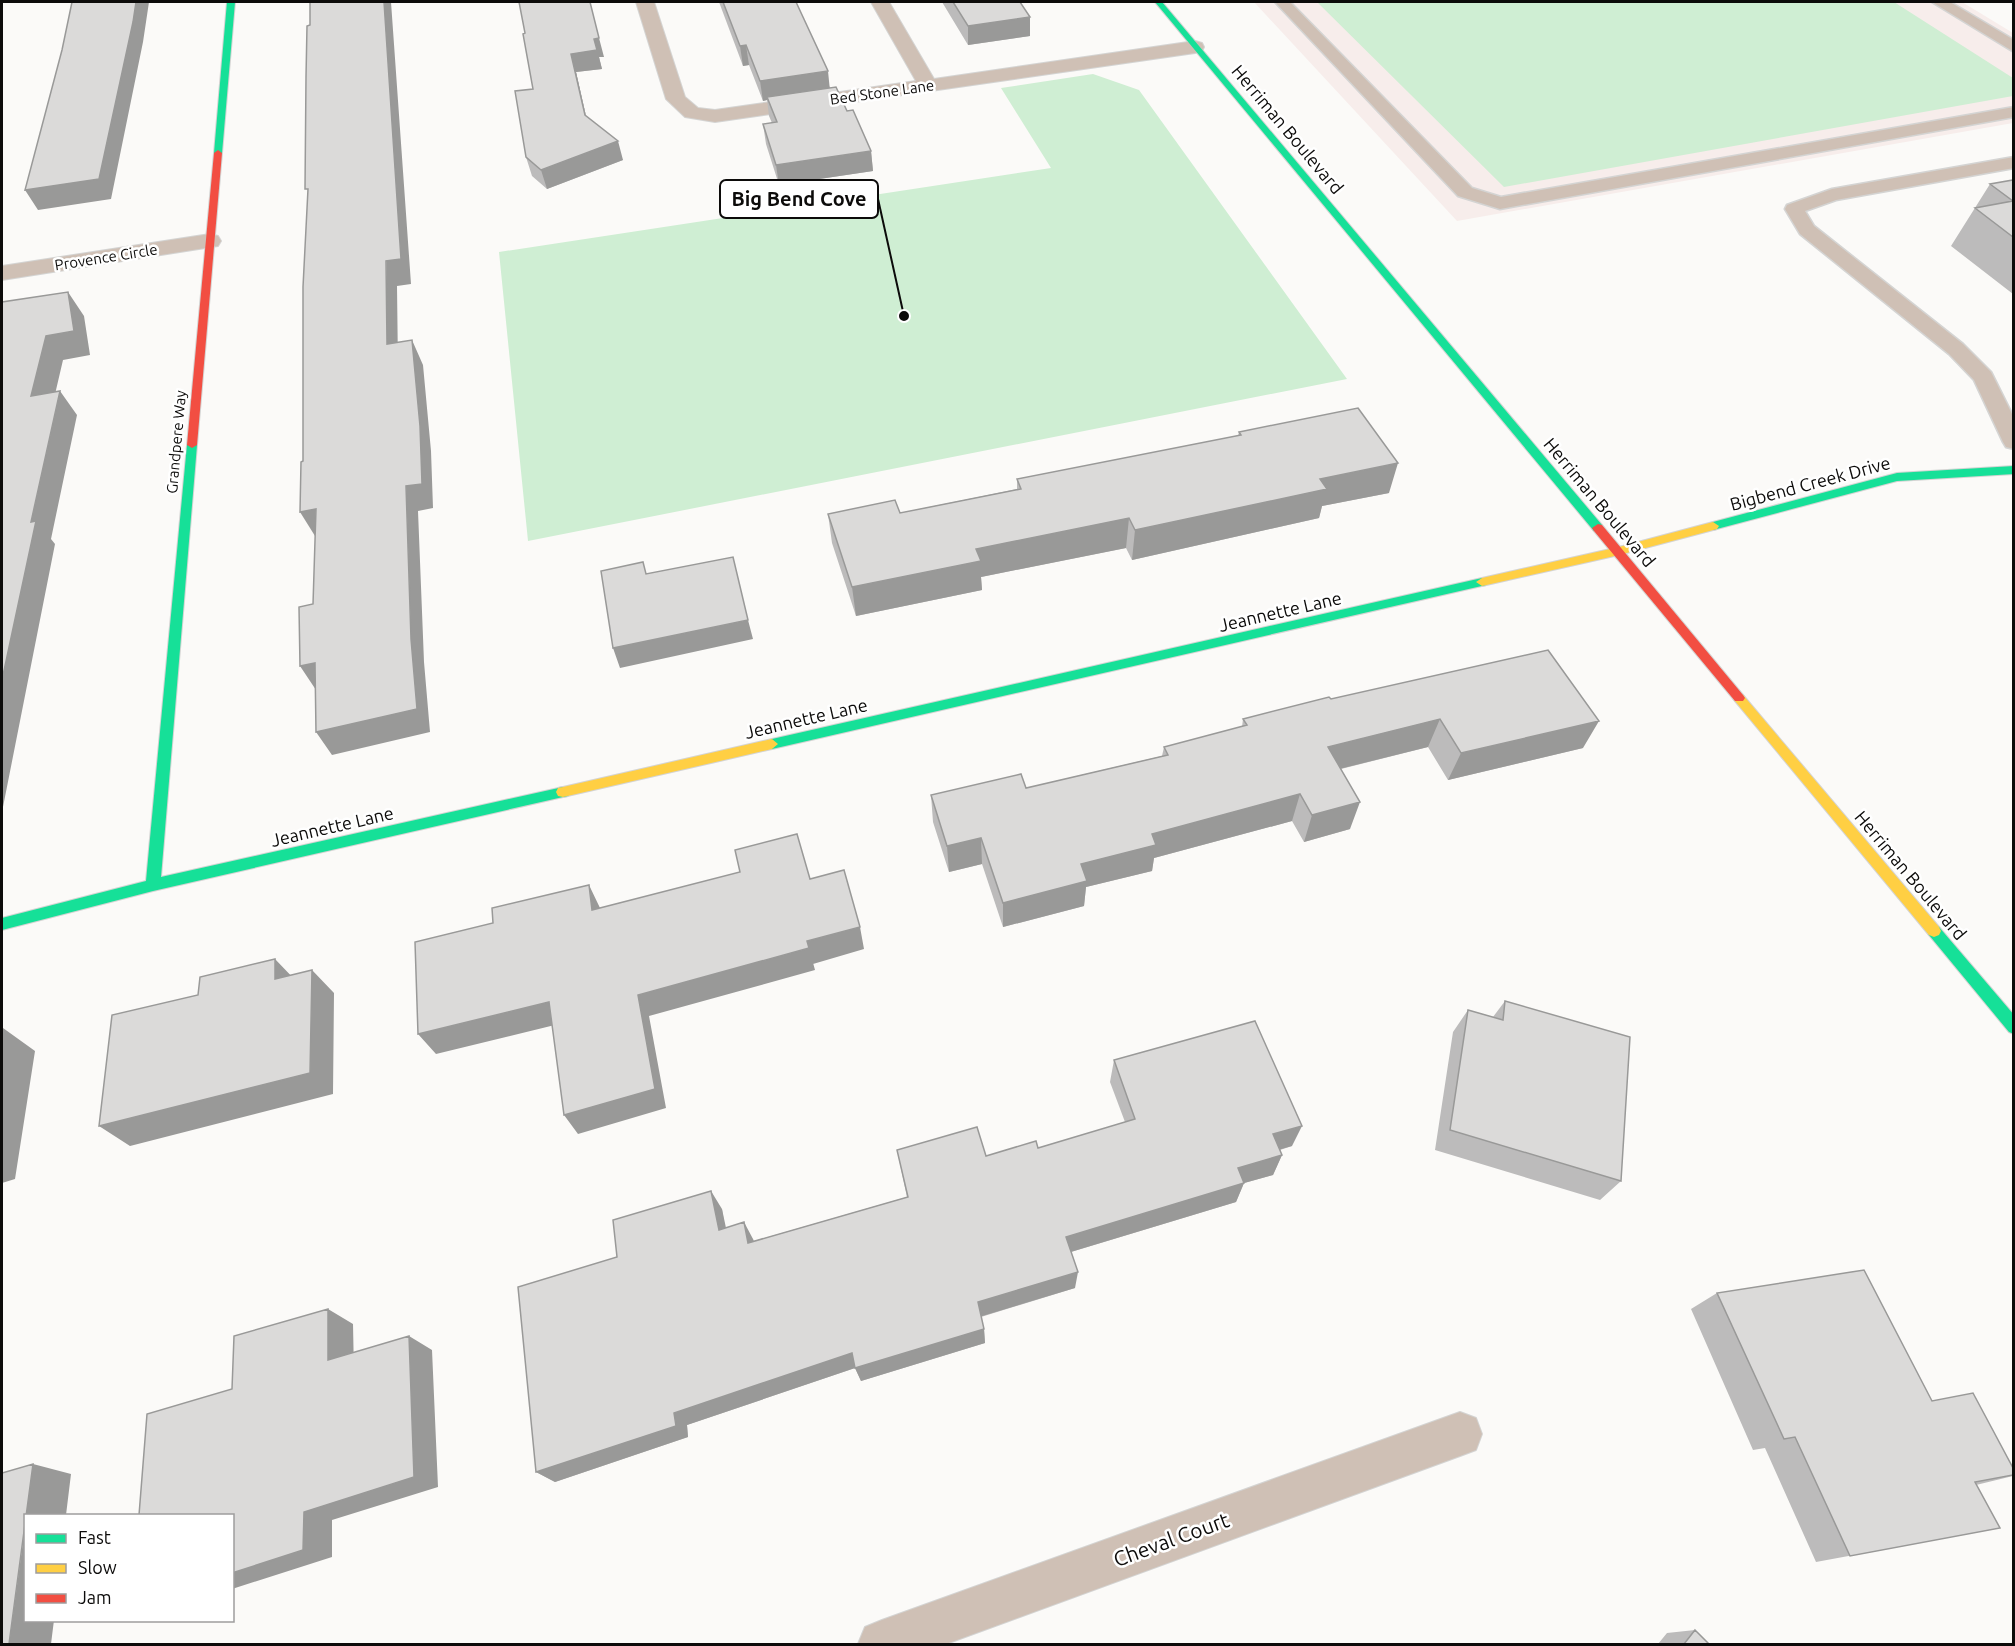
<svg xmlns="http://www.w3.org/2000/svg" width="2015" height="1646" font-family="Ubuntu,sans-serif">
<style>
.education{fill:#f7edeb}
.green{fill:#cfeed3}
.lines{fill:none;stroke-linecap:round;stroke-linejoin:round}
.lane-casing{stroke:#d4d4d3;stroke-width:3}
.street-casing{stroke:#d4d4d3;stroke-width:2}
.fast-casing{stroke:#d4d4d3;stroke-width:2}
.slow-casing{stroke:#d4d4d3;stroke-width:2}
.jam-casing{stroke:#d4d4d3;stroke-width:2}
.lane{fill:#cfc0b5;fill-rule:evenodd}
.street{fill:#cfc0b5;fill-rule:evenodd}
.fast{fill:#16e098;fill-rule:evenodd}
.slow{fill:#ffcf43;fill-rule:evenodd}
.jam{fill:#f24e42;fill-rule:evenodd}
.wall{fill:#bcbbbb}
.shaded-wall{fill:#999998}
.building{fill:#dbdad9;stroke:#999998;stroke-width:1.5}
.labels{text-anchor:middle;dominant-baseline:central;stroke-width:5;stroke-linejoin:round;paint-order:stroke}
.far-street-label{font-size:15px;fill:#0c0b0a;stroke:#fff}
.street-label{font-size:18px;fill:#0c0b0a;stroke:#fff}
.near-street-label{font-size:21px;fill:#0c0b0a;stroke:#fff}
.leader{fill:none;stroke:#0c0b0a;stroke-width:2}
.callout-dot{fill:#0c0b0a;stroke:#fff;stroke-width:2}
.callout{fill:#fff;stroke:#0c0b0a;stroke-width:2}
.callout-label{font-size:20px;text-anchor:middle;font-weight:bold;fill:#0c0b0a}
</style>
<rect width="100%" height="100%" fill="#fbfaf8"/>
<path class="education" d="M1254 2H1962L2013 33V123L1457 221Z"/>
<path class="green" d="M1317 2H1894L2013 78V96L1504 187Z
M1093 74 1139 90 1347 379 528 541 499 252 1051 168 1001 88Z"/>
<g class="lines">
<g class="lane-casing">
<path id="lane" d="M1275 2H1290L1472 188 1501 197 2014 107V117L1500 209 1458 196Z
M1932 2H1950L2014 40V52Z
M2014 157V168L1836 200 1805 211 1814 226 1963 344 1991 372 2014 418V449L2006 447 2003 442 1974 380 1949 354 1800 234 1785 209 1787 205 1832 189Z"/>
</g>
<g class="street-casing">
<path id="street" d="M636 2H654L685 97 698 108 715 110 916 81 871 2H889L934 79 1195 41 1202 43 1204 47 1202 51 1195 53 715 122 685 117 666 99Z
M210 234 218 236 221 241 218 246 2 280V266Z
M1460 1412 1476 1418 1482 1434 1476 1450 1460 1456 946 1644H858L865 1627 882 1620Z"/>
</g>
<g class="fast-casing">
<path id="fast" d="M227 2H235L222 153 218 156 214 153Z
M1155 2H1162L1602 525V531H1594Z
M192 442 197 445 161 877 563 787 568 788 570 792 568 796 563 797 153 891 2 930V918L146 881 187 445Z
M2014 466V474L1897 481 1713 530 1707 526 1713 522 1897 473Z
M1482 578 1486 579 1488 582 1486 585 772 749 766 744 772 739Z
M1934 925 1939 927 2014 1015V1034L2009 1032 1929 935 1927 931 1929 927Z"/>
</g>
<g class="slow-casing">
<path id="slow" d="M1713 522 1719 526 1717 529 1619 555 1482 586 1476 582 1482 578 1619 547Z
M1739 693 1743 695 1939 927 1941 931 1939 935 1934 937 1929 935 1735 701 1733 698 1735 695Z
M772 739 778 744 772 749 563 797 558 796 556 792 558 788 563 787Z"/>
</g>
<g class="jam-casing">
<path id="jam" d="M218 150 222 153 197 445 192 448 187 445 214 153Z
M1598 524 1602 525 1743 695 1745 698 1743 701H1735L1594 531 1592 528Z"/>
</g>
<use href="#lane" class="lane"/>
<use href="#street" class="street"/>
<use href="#fast" class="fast"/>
<use href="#slow" class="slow"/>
<use href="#jam" class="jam"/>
</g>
<path class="wall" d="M719 2H796L830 88 847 111 871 151 873 171 779 185 766 144 763 124 772 123 769 116 767 100 763 101 749 65 743 66Z
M942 2H1020L1030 36 968 45Z
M523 34 604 57H599L602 69 576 72 586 116 623 160 547 189 532 176 526 157 533 89Z
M2013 180V294L1951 246 1990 184Z
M1239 432 1389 493 1322 506 1319 518 1132 560 1126 548 981 577 982 590 856 616 832 543 828 514 900 513 1017 489V479L1238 436Z
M1548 650 1583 748 1448 780 1428 747 1341 769 1350 829 1304 842 1292 821 1154 858 1152 871 1086 887 1084 906 1003 927 982 864 949 872 933 822 931 795 1026 788 1162 756 1164 747 1242 727 1243 719Z
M1505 1001 1621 1181 1600 1200 1435 1150 1453 1032 1468 1010 1493 1017Z
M1114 1060 1292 1146 1280 1150 1282 1155 1273 1175 1244 1183 1236 1202 1071 1252 1075 1288 981 1317 984 1329 985 1343 861 1381 855 1368 687 1425 688 1437 555 1482 536 1472 617 1257 722 1209 725 1228 753 1239 754 1241 907 1197 897 1150 986 1156 1038 1148 1125 1122 1110 1082Z
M1717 1293 1932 1401 2013 1476 1976 1485 2000 1528 1816 1562 1765 1448 1753 1450 1691 1309Z
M1695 1630 1709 1644H1658L1667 1633Z"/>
<path class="shaded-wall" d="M136 2H149L143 42 111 199 38 210 25 190Z
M384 2H391L411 284 397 286 398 369 387 344Z
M1030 17V36L968 45V26Z
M599 38 604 57H599L602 69 576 72 590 134 571 54 594 39Z
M746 45 749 65 743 66 740 46Z
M828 71 830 91 767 97V100L763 101 760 81Z
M618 141 623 160 547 189 541 170Z
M871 151 873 171 779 185 776 165Z
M68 292 84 316 90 355 63 360 49 420 31 396 46 336Z
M412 340 423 365 431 451 433 508 418 511 424 662 430 732 332 755 316 732 411 639 406 486Z
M60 391 77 415 51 539 55 544 2 812V681L31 522Z
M1398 463 1389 493 1322 506 1319 518 1132 560 1135 530 1320 479Z
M316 509 315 536 300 512Z
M1129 518 1126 548 981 577 982 590 856 616 852 587 976 549Z
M748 620 753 639 620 668 613 648Z
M315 663 316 690 300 666Z
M1440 719 1428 747 1319 774 1328 747Z
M1599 721 1583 748 1448 780 1461 753Z
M1300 794 1292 821 1154 858 1152 871 1086 887 1084 906 1003 927V903L1081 864 1152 834Z
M1360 802 1350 829 1304 842 1312 815Z
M981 838 982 864 949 872 947 846Z
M589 885 600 908 592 910Z
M860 927 864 949 813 964 807 941Z
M809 948 815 970 649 1016 666 1108 578 1134 564 1115 638 995Z
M275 959 298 983 275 979Z
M312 970 334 993 333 1094 130 1146 99 1126Z
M549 1002 563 1023 436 1054 418 1034Z
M3 1028 35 1051 15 1179 2 1183V1034Z
M1302 1126 1292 1146 1264 1154 1273 1134Z
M1282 1155 1273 1175 1230 1187 1238 1168Z
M1244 1183 1236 1202 1064 1254 1066 1237Z
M711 1191 722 1209 730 1247 719 1230Z
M744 1222 753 1239 758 1260 748 1243Z
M1078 1272 1075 1288 979 1317 978 1302Z
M328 1309 353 1324 354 1374 328 1360Z
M984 1329 985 1343 861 1381 855 1368Z
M409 1336 432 1350 438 1487 332 1520V1557L232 1589V1573L304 1512Z
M852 1353 858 1367 687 1425 688 1437 555 1482 536 1472 674 1413Z
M33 1464 71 1474 66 1515H26Z
M26 1520V1620H54L51 1644H9Z"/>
<path class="building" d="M72 2H136L133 22 99 179 25 190 62 50Z
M310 2H384L401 259 386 261 387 344 412 340 420 426 422 484 406 486 411 639 417 709 316 732 315 663 300 666 299 607 313 604 316 509 300 512 301 462 303 461V287L308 189H305L306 77 307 26 310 25Z
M519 2H590L599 38 594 39 597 50 571 54 585 115 618 141 541 170 526 157 515 91 533 89 523 34 525 33Z
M723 2H796L828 71 760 81 746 45 740 46Z
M953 2H1020L1030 17 968 26Z
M836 87 847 111 853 110 871 151 776 165 763 124 777 122 767 97Z
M2013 180V201L1990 184Z
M2013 201V237L1975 208Z
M68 292 74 331 46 336 31 396 60 391 31 522 36 521 2 680V302Z
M1358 408 1398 463 1320 479 1327 489 1135 530 1129 518 976 549 981 561 852 587 828 514 895 500 900 513 1021 489 1017 479 1241 435 1239 432Z
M733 557 748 620 613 648 601 571 643 562 646 574Z
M1548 650 1599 721 1461 753 1440 719 1328 747 1360 802 1312 815 1300 794 1152 834 1156 845 1081 864 1087 881 1003 903 981 838 947 846 931 795 1021 774 1026 788 1168 755 1164 747 1247 725 1243 719 1329 697 1331 699Z
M797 834 810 879 844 870 860 927 807 941 809 948 638 995 655 1089 564 1115 549 1002 418 1034 415 942 493 923 492 908 589 885 592 910 740 872 735 850Z
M275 959V979L312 970 310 1073 99 1126 112 1015 198 995 200 977Z
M1505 1001 1630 1037 1621 1181 1450 1130 1468 1010 1503 1020Z
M1255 1021 1302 1126 1273 1134 1282 1155 1238 1168 1244 1183 1066 1237 1078 1272 978 1302 984 1329 855 1368 852 1353 674 1413 676 1426 536 1472 518 1287 617 1257 613 1220 711 1191 719 1230 744 1222 748 1243 908 1197 897 1150 977 1127 986 1156 1036 1141 1038 1148 1135 1119 1114 1060Z
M1864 1270 1932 1401 1973 1393 2013 1468V1475L1975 1482 2000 1528 1850 1556 1795 1437 1784 1439 1717 1293Z
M328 1309V1360L409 1336 414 1477 304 1512 303 1550 232 1573V1515H139L147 1414 232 1389 234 1336Z
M33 1464 9 1644H2V1473Z
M1695 1630 1709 1644H1684Z"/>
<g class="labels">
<g class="far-street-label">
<text transform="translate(882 92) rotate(-8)">Bed Stone Lane</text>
<text transform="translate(106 257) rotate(-9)">Provence Circle</text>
<text transform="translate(176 442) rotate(-85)">Grandpere Way</text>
</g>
<g class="street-label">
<text transform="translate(1288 129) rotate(50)">Herriman Boulevard</text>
<text transform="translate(1810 483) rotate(-15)">Bigbend Creek Drive</text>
<text transform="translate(1600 502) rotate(50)">Herriman Boulevard</text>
<text transform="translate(1280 611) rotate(-13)">Jeannette Lane</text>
<text transform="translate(806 718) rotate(-13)">Jeannette Lane</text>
<text transform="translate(332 826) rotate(-13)">Jeannette Lane</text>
<text transform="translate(1911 875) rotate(50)">Herriman Boulevard</text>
</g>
<g class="near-street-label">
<text transform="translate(1171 1539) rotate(-20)">Cheval Court</text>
</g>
</g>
<path class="leader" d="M904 316L878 199"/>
<circle class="callout-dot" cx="904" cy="316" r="6"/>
<rect class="callout" x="720" y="180" width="158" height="38" rx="6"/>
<g class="callout-label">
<text x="799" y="206">Big Bend Cove</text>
</g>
<rect width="2015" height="1646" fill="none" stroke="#0c0b0a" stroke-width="6"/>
<rect x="24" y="1514" width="210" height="108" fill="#ffffff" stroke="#9e9d9d" stroke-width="1.5"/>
<rect x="36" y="1534" width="30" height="9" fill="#16e098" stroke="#9e9d9d" stroke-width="1.5"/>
<text x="78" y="1544" font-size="18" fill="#0c0b0a">Fast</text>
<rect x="36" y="1564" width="30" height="9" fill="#ffcf43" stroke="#9e9d9d" stroke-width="1.5"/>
<text x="78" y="1574" font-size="18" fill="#0c0b0a">Slow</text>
<rect x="36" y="1594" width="30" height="9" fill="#f24e42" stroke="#9e9d9d" stroke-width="1.5"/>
<text x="78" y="1604" font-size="18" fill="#0c0b0a">Jam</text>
</svg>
